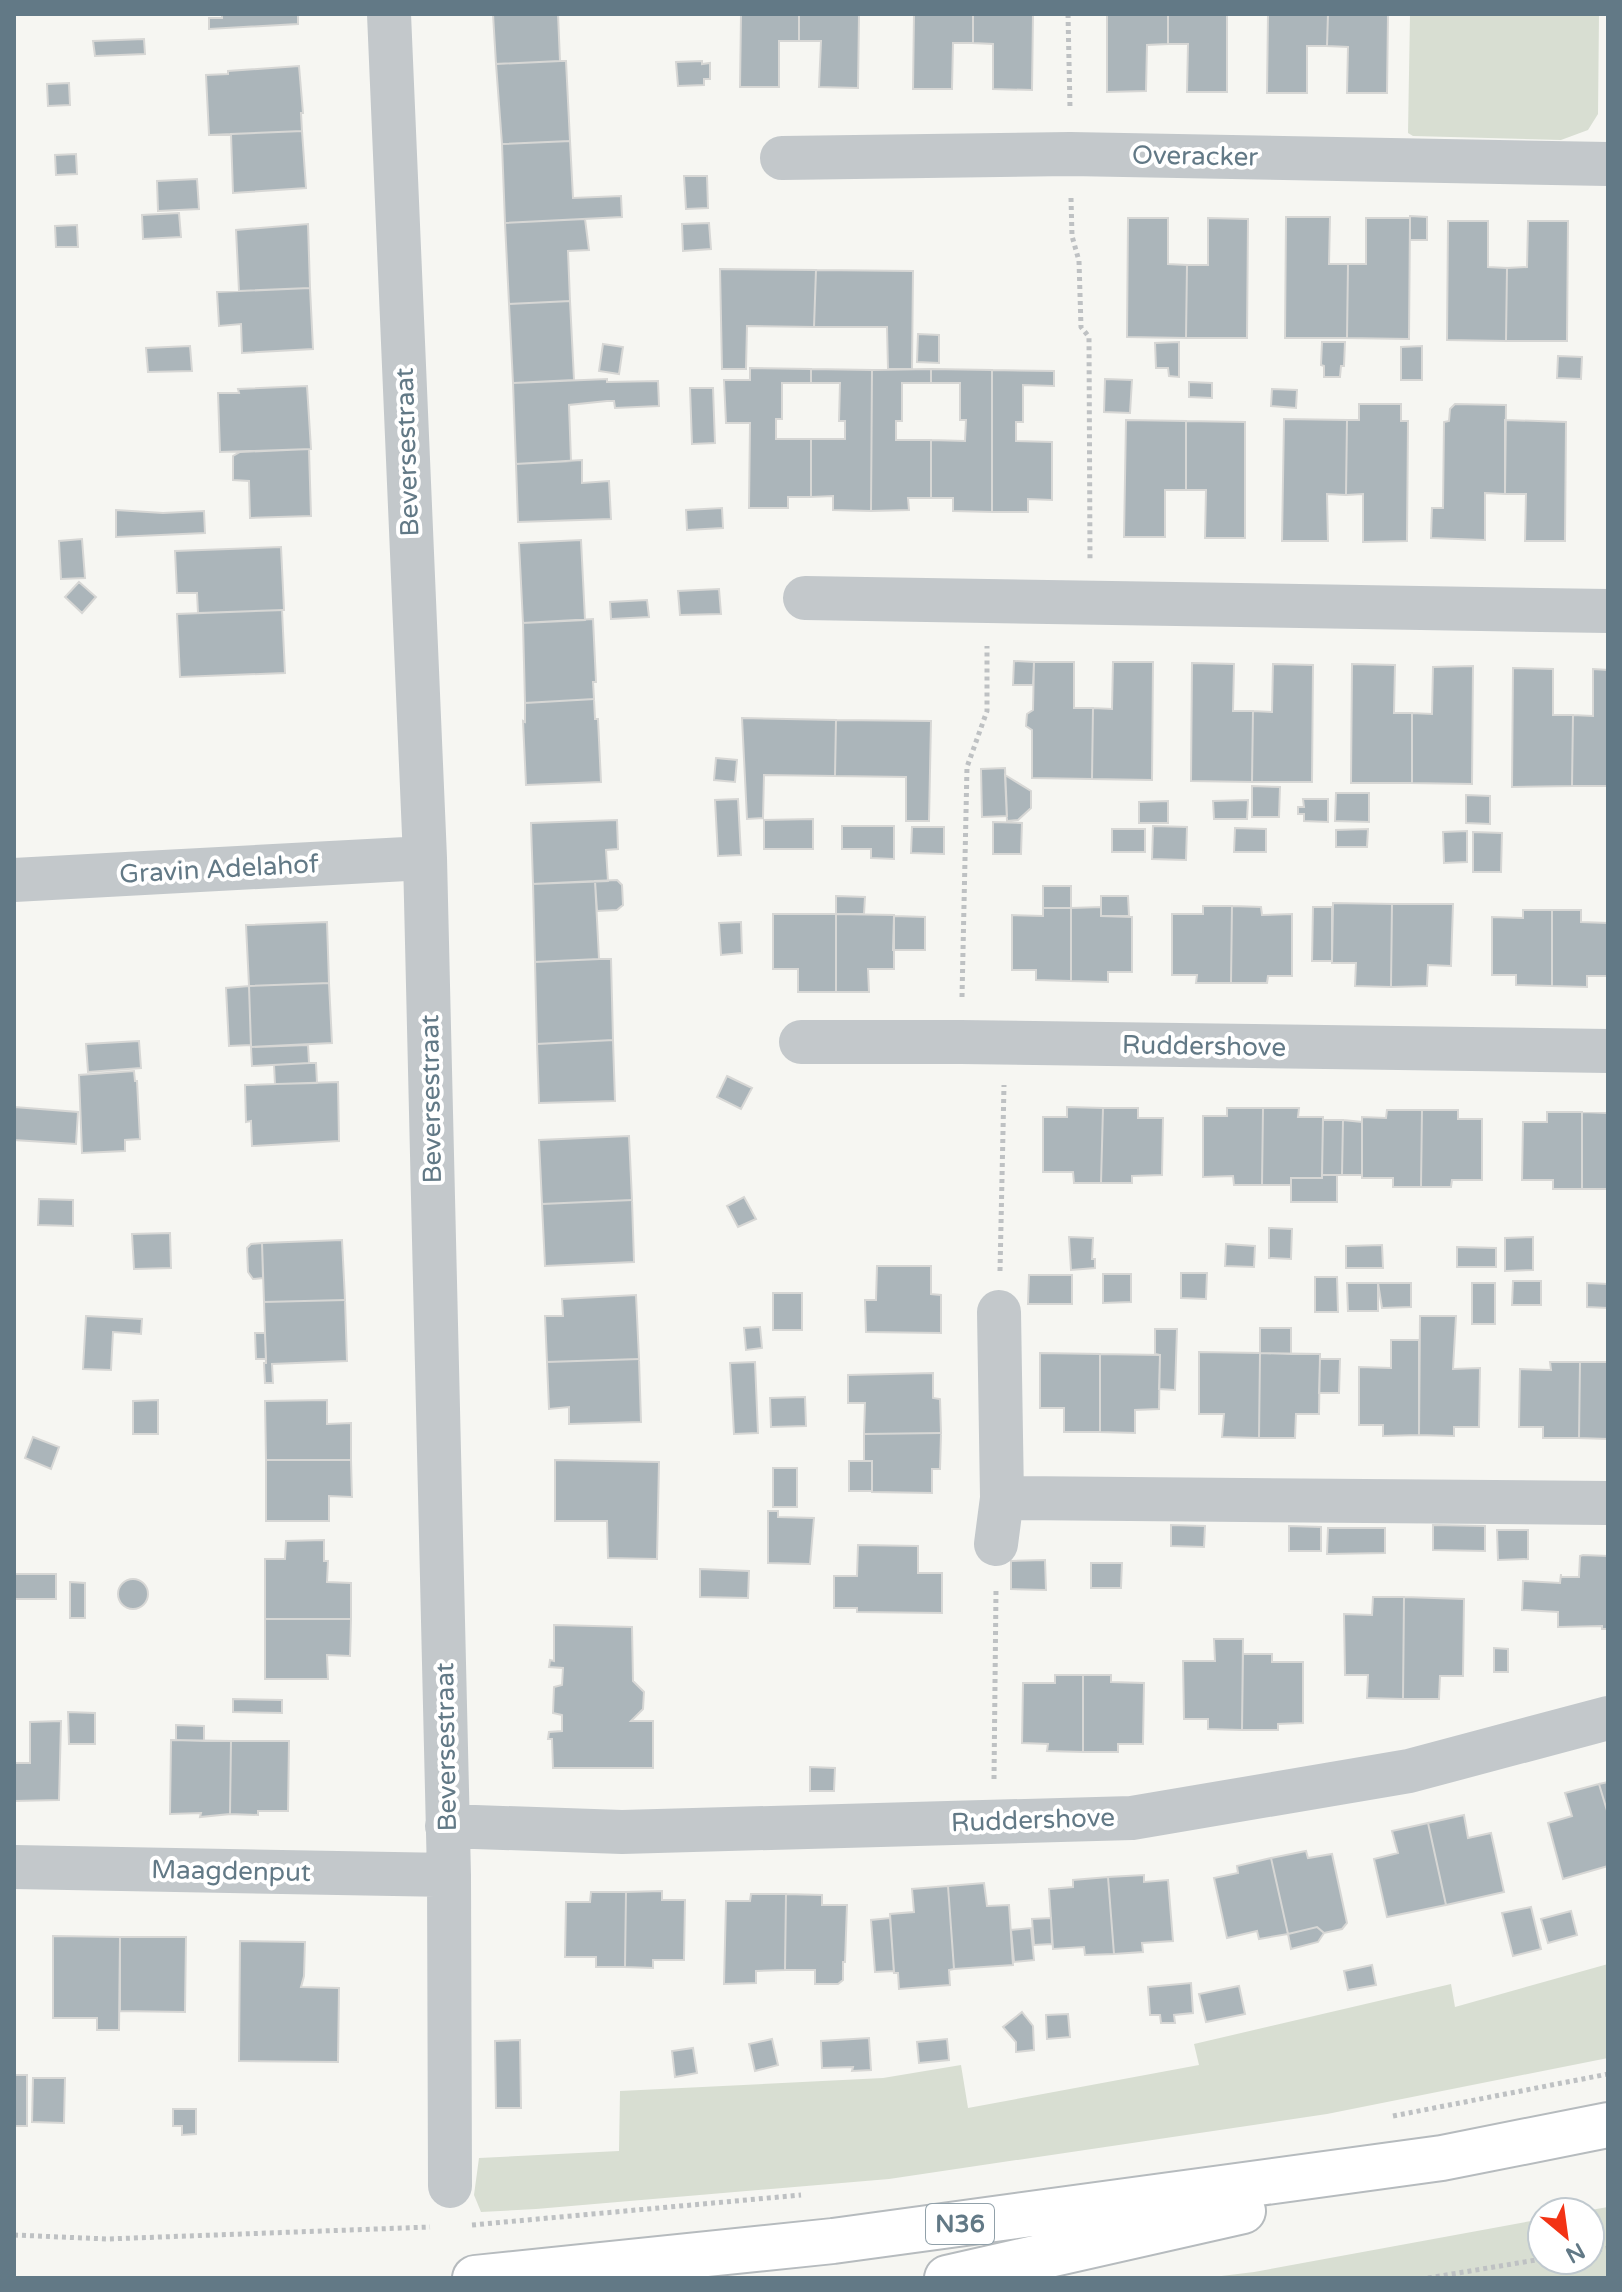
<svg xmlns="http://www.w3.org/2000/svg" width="1622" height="2292" font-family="'Varela Round',sans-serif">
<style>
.green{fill:#d8ded2}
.building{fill:#abb5ba;stroke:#d7d7d5;stroke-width:2}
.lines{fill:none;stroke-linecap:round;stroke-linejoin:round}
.major-casing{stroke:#b6bbbe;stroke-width:48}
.path{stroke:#bec1c3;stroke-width:5;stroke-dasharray:4 4;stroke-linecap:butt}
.minor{stroke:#c3c8cb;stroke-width:44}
.major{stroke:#fff;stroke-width:44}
.labels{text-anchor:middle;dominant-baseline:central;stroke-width:8;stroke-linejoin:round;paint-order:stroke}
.shield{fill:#fff;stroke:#91a1aa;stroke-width:2}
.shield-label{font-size:24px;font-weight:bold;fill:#627986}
.street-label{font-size:26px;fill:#627986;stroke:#fff}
</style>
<rect width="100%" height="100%" fill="#f6f6f2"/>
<path class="green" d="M1410 14H1599L1598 114 1588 130 1561 140 1413 136 1408 133Z
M1608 1964V2058L1327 2114 889 2179 536 2209 481 2212 474 2195 479 2158 619 2151 620 2091 883 2078 961 2065 968 2108 1199 2065 1194 2044 1451 1984 1455 2007Z
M1608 2207V2278H1205L1254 2272 1542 2219V2260H1590V2212H1579Z"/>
<path class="building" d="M222 14H298V24L209 29V18H222Z
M493 14H558L560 61 496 64Z
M741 14H799V41H779V87H740Z
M799 14H859L858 88 819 87 821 41H799Z
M914 14H973V43H953L952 89H913Z
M973 14H1033L1032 90 993 89V44L973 43Z
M1107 14H1168V44L1147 45 1146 91 1107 92Z
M1168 14H1227V92H1187L1188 44H1168Z
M1268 14H1328L1327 46H1307V93H1267Z
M1328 14H1388L1387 93H1347L1348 47 1327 46Z
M144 39 145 54 95 56 93 41Z
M560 61H566L570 141 502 144 496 64Z
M702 61V64L710 63V79H704V85L678 86 676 62Z
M299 66 303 113H301L302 131 209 135 206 75 228 74V71Z
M69 83 70 105 48 106 47 84Z
M302 131 306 188 233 193 231 134Z
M570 141 573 198 621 196 622 217 505 223 502 144Z
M76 154 77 174 56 175 55 155Z
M684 176H707L708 208 686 209Z
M197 179 199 209 158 211 157 181Z
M179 213 181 237 143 239 142 215Z
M1410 216 1427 217V240H1410Z
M1286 217H1330L1329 264H1348L1347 338H1285Z
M1128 218H1168V264L1187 265 1186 338 1127 337Z
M1208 218 1248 219 1247 338H1186L1187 265H1208Z
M1366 218H1410L1409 339 1347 338 1348 264H1366Z
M585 219 589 250 568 251 570 301 509 304 505 223Z
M1448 221H1488V267L1507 268 1506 341 1447 340Z
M1528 221H1568L1567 341H1506L1507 268 1527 267Z
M709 223 711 249 683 251 682 224Z
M308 224 310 288 239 291 236 230Z
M77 225 78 247H56L55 226Z
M720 269 816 270 814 327 747 326 746 369H722Z
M816 270 913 271 912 369H888L887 327H814Z
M310 288 313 349 242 353 241 324 219 326 217 292Z
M570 301 574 380 513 383 509 304Z
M918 334 939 335V363L917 362Z
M1179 342V377L1169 376 1168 368H1156L1155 343Z
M1322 342H1345L1344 366H1341L1340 377H1324V366L1321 365Z
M603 344 623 347 619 374 599 371Z
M190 346 192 371 148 372 146 348Z
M1422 346V380H1401V347Z
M1558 356 1582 357 1581 379 1557 378Z
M750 368 811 369V383H782V419H776V439H811V497H788V508H749L750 423H726L724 380H750Z
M811 369 872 370 871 511 833 510V496L811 497V439H845V421H839L840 383H811Z
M931 369V383H902V421H896V440H931V498H908L909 510 871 511 872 370Z
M931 369 992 370V512L953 511V498H931V440L965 441 966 420H960V383H931Z
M992 370 1054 371V386L1023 385V422H1016V441L1052 442V500L1028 499V512H992Z
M607 379V382L658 381 659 406 615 408 614 401H607L569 405 571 461 516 464 513 383Z
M1105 379 1132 380 1130 413 1104 412Z
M1189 382 1212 383V398L1189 397Z
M307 386 311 449 220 452 218 393H239L238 389Z
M690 388H713L715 443 692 444Z
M1272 389 1297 390 1296 408 1271 406Z
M1359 404H1401V421H1408L1407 541 1363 542V494L1346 495 1347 420H1359Z
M1455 404 1506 405 1505 494 1485 493V540L1431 538 1432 508H1443L1444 422 1449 421 1450 409Z
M1284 419 1347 420 1346 495 1327 494 1328 541H1282Z
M1126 420 1186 421V490H1165V537H1124Z
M1505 420 1566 422 1565 541H1525L1526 494H1505Z
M1186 421 1245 422V538H1205L1206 490H1186Z
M309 449 311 516 250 518 249 481 233 480V456L240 452Z
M582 460V483L609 481 611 519 518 522 516 464Z
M722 508 723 528 687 530 686 510Z
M116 510 163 513 204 511 205 533 116 537Z
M82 539 85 578 61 579 59 541Z
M581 540 585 620 523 623 519 543Z
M281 547 284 610 198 613 197 593H177L175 551Z
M79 582 96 597 82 613 65 597Z
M719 589 721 614 680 615 678 591Z
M647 600 649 617 611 619 610 602Z
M282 610 285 673 180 677 177 614Z
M593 619 596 682H593L594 699 525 703 523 623Z
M1014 661 1034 662 1033 685H1013Z
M1034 662H1074V708H1093L1092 779 1032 778V730L1026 726 1027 714 1033 710Z
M1113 662H1153L1152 780 1092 779 1093 708 1112 709Z
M1192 663 1234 664 1233 711H1253L1252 782 1191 781Z
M1273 664 1313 665 1312 782H1252L1253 711 1272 712Z
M1352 664 1395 665 1394 713H1412V783H1351Z
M1473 666 1472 784 1412 783V713L1432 714 1433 667Z
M1513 668 1553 669V715H1573L1572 786 1512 787Z
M1593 669 1608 670V786H1572L1573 715 1593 716Z
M594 699 595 719H598L601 782 526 785 523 721 525 722V703Z
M742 718 836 720 835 776 764 775 763 818 747 819Z
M836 720 931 721 929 821H906V777L835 776Z
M716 758 737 760 735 782 714 780Z
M1005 768 1007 816 982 817 981 769Z
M1005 775 1031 791V808L1018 820 1007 821Z
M1252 786 1280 787 1279 817H1252Z
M1336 793H1369V822L1335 821Z
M1466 795 1490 796V824L1466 823Z
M738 799 741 855 718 856 715 800Z
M1303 799H1328V822L1304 821V814H1298V807H1304Z
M1248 800 1247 819H1214L1213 801Z
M1168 801V823H1139V802Z
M813 819V849H764V820Z
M617 820 618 849 606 850 608 881 533 884 531 823Z
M993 822 1022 823 1021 854H993Z
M842 826H894V859L871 858V849H842Z
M1153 826 1187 827 1186 860 1152 859Z
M912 827H944V854L911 853Z
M1235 828 1266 829V852H1234Z
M1112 829H1145V852H1112Z
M1368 829 1367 847H1336V830Z
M1467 831V862L1444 863 1443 832Z
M1473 832 1502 833 1501 872H1473Z
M617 880 622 885 623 905 617 910 597 911 595 881Z
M595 881 599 959 535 962 533 884Z
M1043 886H1071V908H1043Z
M836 896 865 897 864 914H836Z
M1101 896H1128L1129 916H1101Z
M1333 903 1392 904 1391 987 1355 986 1356 963H1332Z
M1392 904H1453L1451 966 1428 965 1427 986 1391 987Z
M1203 906H1232L1231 983H1196L1197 975H1172V914H1203Z
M1232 906 1261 907 1262 915 1292 914V976H1268L1267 983H1231Z
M1101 907V916L1132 917V972H1108V982L1071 981V908Z
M1313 907H1332V961H1312Z
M1043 908H1071V981L1036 980V970H1012V915L1043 916Z
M1523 910H1552V986L1516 985V975H1492V917L1523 918Z
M1552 910H1581V922L1608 923V976H1587V987L1552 986Z
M773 914H836V992H798V969H773Z
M836 914 894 915V969H868L869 992H836Z
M894 916 925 917V950H893Z
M327 922 329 983 249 986 246 925Z
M741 922 742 953 721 955 719 923Z
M599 959H611L613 1040 537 1044 535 962Z
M329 983 332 1043 251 1047 249 986Z
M249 986 251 1045 229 1046 226 988Z
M613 1040 615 1101 539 1103 537 1044Z
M139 1041 141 1068 88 1072 86 1044Z
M308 1045 309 1063 252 1066 251 1047Z
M309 1063H316L317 1083 275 1084 274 1065Z
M134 1071 135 1081H137L140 1139 125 1140V1151L82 1153 79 1075Z
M727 1076 752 1088 741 1109 717 1097Z
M338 1082 339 1141 252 1146 251 1121 246 1122 245 1085Z
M14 1107 78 1112 76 1144 14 1140Z
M1067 1107 1103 1108 1101 1183H1074L1073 1172H1043V1117H1067Z
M1103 1108H1138V1118H1163L1162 1175 1132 1176V1183H1101Z
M1227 1108H1263L1262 1185H1234L1233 1176 1203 1177V1116H1227Z
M1263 1108H1299L1298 1117H1323L1322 1178H1291V1185H1262Z
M1387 1110H1422L1421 1187H1393V1178H1362V1117L1386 1118Z
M1422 1110H1458V1119H1482V1180H1452L1451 1187H1421Z
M1547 1112H1582V1189H1553V1180H1522L1523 1122H1547Z
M1582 1112 1608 1113V1189H1582Z
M1323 1120H1343L1342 1175H1322Z
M1343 1120 1362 1122V1175H1342Z
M629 1136 632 1200 542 1204 539 1140Z
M1322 1175H1337V1202H1291V1178H1322Z
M744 1197 756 1219 738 1227 727 1206Z
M39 1199 73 1200V1226L38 1225Z
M632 1200 634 1262 545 1266 542 1204Z
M1269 1228 1292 1229 1291 1259 1269 1258Z
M170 1233 171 1268 134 1269 132 1234Z
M1069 1237 1093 1238 1092 1259H1095V1268L1071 1270Z
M1533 1237V1270L1505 1271V1238Z
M342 1240 345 1300 264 1302 262 1243Z
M262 1243 263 1278 253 1279 248 1272 247 1248 251 1244Z
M1226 1244 1255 1246 1254 1267 1225 1266Z
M1382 1245 1383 1268H1346V1246Z
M1457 1247 1496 1248V1267H1457Z
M877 1266H931V1294L941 1295V1333L866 1332 865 1300H876Z
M1181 1273H1207L1206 1299 1181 1298Z
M1103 1274H1131V1302L1103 1303Z
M1029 1275H1072V1304H1028Z
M1315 1277H1337L1338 1312H1315Z
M1513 1281H1541V1305H1512Z
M1347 1283H1378V1311H1348Z
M1378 1283H1411V1307L1382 1308Z
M1472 1283H1495V1324H1472Z
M1587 1283 1608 1284V1308L1587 1307Z
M773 1293H802V1330H773Z
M636 1295 639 1359 547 1362 545 1316H563L562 1299Z
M345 1300 347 1361 272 1364 273 1383H265L264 1363H266L264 1302Z
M86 1316 142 1319 141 1334 113 1332 111 1370 83 1369Z
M1420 1316H1456L1453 1369 1480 1368 1479 1427H1454V1436L1419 1435Z
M760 1327 762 1348 746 1350 744 1328Z
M1260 1328H1291V1354L1260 1353Z
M1155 1329H1177L1175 1390 1159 1389 1160 1355 1155 1354Z
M255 1333H265L266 1359H256Z
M1391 1340H1419V1435L1383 1436V1425H1359V1367L1391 1368Z
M1199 1352 1260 1353 1259 1438 1222 1437 1224 1414H1199Z
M1040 1353 1100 1354V1432H1064V1408H1040Z
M1260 1353 1320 1354 1319 1414H1296L1295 1438H1259Z
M1100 1354 1160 1355 1159 1409 1135 1410V1433L1100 1432Z
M639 1359 641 1422 569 1424V1407L549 1409 547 1362Z
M1320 1359H1340L1339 1393H1319Z
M755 1362 758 1433 734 1434 730 1363Z
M1550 1362H1580L1579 1438H1543V1427H1519L1520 1369 1551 1370Z
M1580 1362H1608V1439L1579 1438Z
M933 1373V1398L940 1399 941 1433 864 1434 865 1403H848V1375Z
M805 1397 806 1426 771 1427 770 1398Z
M158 1400V1434H133V1401Z
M327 1400V1424L351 1423V1460H266L265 1401Z
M941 1433 940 1469H932V1493L872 1492V1461H864V1434Z
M33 1437 59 1447 51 1469 25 1458Z
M266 1460H351L352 1497 329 1496V1521H266Z
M555 1460 659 1462 657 1559 608 1558 607 1521H555Z
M849 1461H872V1491H849Z
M773 1468H797V1507H773Z
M768 1511H778V1517L814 1518 810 1564 768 1563Z
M1171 1525 1205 1526 1204 1547 1171 1546Z
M1433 1525 1485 1526V1551L1433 1550Z
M1289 1526 1321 1527V1551H1289Z
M1328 1528H1385V1553L1327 1554Z
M1497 1530H1528V1559L1498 1560Z
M324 1540V1561H328L327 1582 351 1583V1619H265V1559H285L286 1541Z
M858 1545 918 1546V1573H942V1613L857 1612V1608H834V1576H857Z
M1583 1555 1608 1556V1629H1602V1626L1558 1627V1612L1522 1610 1523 1581 1560 1583 1561 1574V1577H1579L1580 1556Z
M1045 1560 1046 1590 1011 1589V1561Z
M1091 1563H1122L1121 1588H1091Z
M700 1569 749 1571 748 1598 700 1597Z
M14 1574H56V1599H14Z
M118 1594a15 15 0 1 1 30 0a15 15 0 1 1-30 0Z
M70 1582 85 1583V1618H70Z
M1373 1597H1404L1403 1699 1367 1698 1368 1675H1345L1344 1614 1372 1615Z
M1404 1597 1464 1599 1463 1676H1440L1439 1699H1403Z
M265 1619H351L350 1656 327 1655 328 1679H265Z
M554 1625 632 1627 633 1681 644 1692 643 1709 631 1721H653V1768H553L552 1739H548L549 1732 562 1731V1715L553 1713 554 1687 562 1685 563 1668 549 1667 550 1660 554 1661Z
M1214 1639H1243L1242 1730 1208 1729V1719H1184L1183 1661H1215Z
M1494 1648 1508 1649V1672H1494Z
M1243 1654H1272V1662H1303V1723L1278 1724V1730H1242Z
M1055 1675H1083V1752L1047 1751 1048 1744 1022 1743 1023 1683H1055Z
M1083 1675H1111V1682L1144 1683 1143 1744H1118V1752H1083Z
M233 1699 282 1700V1713L233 1712Z
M68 1712 95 1713V1744H69Z
M61 1721 59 1800 14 1801V1763H30V1722Z
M176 1725 204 1726V1741L176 1740Z
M171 1740 231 1741 230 1814 200 1817 201 1813 170 1814Z
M231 1741H289L288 1811H258V1815L230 1814Z
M810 1767 835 1768 834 1791H810Z
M1608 1782V1814L1599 1784Z
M1599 1784 1608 1814V1866L1563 1879 1548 1823 1572 1816 1565 1793Z
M1464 1815 1468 1838 1491 1833 1504 1892 1446 1905 1428 1823Z
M1428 1823 1446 1905 1387 1917 1374 1859 1398 1853 1392 1831Z
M1306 1851 1308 1858 1332 1854 1347 1923 1342 1929 1324 1933 1317 1927 1288 1934 1271 1858Z
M1271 1858 1288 1934 1259 1939 1257 1931 1227 1938 1214 1878 1238 1873 1237 1866Z
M1144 1875V1882L1168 1880 1173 1941 1142 1943 1143 1952 1114 1954 1108 1877Z
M1108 1877 1114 1954 1085 1955 1084 1947 1053 1949 1049 1889 1073 1887V1880Z
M984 1883 987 1906 1009 1905 1013 1965 954 1969 948 1886Z
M948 1886 954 1969 949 1970 950 1985 899 1989 898 1973H894L890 1914 914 1912 912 1889Z
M662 1891V1900H685L684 1960H653V1968L625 1967 626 1892Z
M591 1892H626L625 1967H596V1957H565L566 1902H590Z
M751 1894H786L785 1970 756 1971V1983L724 1984 726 1901H750Z
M786 1894 822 1895V1905H847L845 1962H843V1980L838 1984H815V1970H785Z
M1531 1907 1541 1949 1513 1956 1502 1913Z
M1571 1911 1577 1935 1548 1943 1541 1919Z
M890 1918 894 1971 875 1972 871 1920Z
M1051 1918 1052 1944 1034 1945 1032 1919Z
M1317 1927 1324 1933 1318 1942 1291 1949 1288 1934Z
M1031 1928 1034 1960 1014 1962 1011 1930Z
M53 1936 120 1937 119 2030H97V2018H53Z
M120 1937H186L185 2012 120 2011Z
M240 1941 305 1942 304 1976 301 1987 339 1988 338 2062 239 2061Z
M1372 1965 1376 1985 1348 1990 1344 1971Z
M1191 1983 1193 2013 1174 2015 1175 2023H1161L1160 2015H1150L1148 1987Z
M1239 1986 1245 2014 1206 2022 1199 1994Z
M1022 2012 1033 2026 1034 2050 1016 2052V2042L1003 2027Z
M1068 2014 1070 2037 1047 2039 1046 2015Z
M869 2038 871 2070 852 2071 853 2067 822 2068 821 2041Z
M772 2039 778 2065 755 2071 749 2044Z
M947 2039 949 2060 919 2063 917 2042Z
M520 2040 521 2108H496L495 2041Z
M693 2048 697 2073 675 2077 672 2051Z
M14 2075H27V2126H14Z
M33 2078H65L64 2123 32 2122Z
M173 2109H196V2134L182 2135V2126H173Z"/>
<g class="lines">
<g class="major-casing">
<path id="major" d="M475 2278 833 2241 1442 2158 1608 2125
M947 2278 1243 2211"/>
</g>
<path class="path" d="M1068 14 1070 108
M1071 198 1072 236 1079 261 1081 327 1089 337 1090 561
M962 997 967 767 987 711V646
M1000 1271 1004 1085
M994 1779 996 1589
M1393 2116 1608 2074
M472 2225 801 2195
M14 2235 107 2239 430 2227
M1590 2251 1608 2248
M1428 2278 1542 2259"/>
<path class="minor" d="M389 14 425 858 449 1875 450 2186
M782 158 1070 154 1608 164
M805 598 1608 611
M14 880 425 858
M801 1042H961L1608 1051
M1002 1498 1608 1503
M996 1544 1002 1498 999 1312
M447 1826 622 1832 1132 1818 1409 1771 1608 1718
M14 1867 449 1875"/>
<use href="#major" class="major"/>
</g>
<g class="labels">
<rect class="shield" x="926" y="2204" width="68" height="40" rx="6"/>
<g class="shield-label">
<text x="960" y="2224">N36</text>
</g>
<g class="street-label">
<text transform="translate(1195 156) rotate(1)">Overacker</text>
<text transform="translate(407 452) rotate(-92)">Beversestraat</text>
<text transform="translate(219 869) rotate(-3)">Gravin Adelahof</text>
<text transform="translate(1204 1046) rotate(1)">Ruddershove</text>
<text transform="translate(431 1099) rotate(-91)">Beversestraat</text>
<text transform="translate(446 1747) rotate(-91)">Beversestraat</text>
<text transform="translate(1033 1820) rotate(-2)">Ruddershove</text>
<text transform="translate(231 1871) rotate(1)">Maagdenput</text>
</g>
</g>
<rect width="1622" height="2292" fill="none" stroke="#627986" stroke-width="32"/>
<g transform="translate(1566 2236) rotate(151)"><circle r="38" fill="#ffffff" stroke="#c0c9cf" stroke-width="2"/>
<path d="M0-6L14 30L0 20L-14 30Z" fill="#f33315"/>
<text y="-12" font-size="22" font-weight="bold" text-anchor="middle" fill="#627986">N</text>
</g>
</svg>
